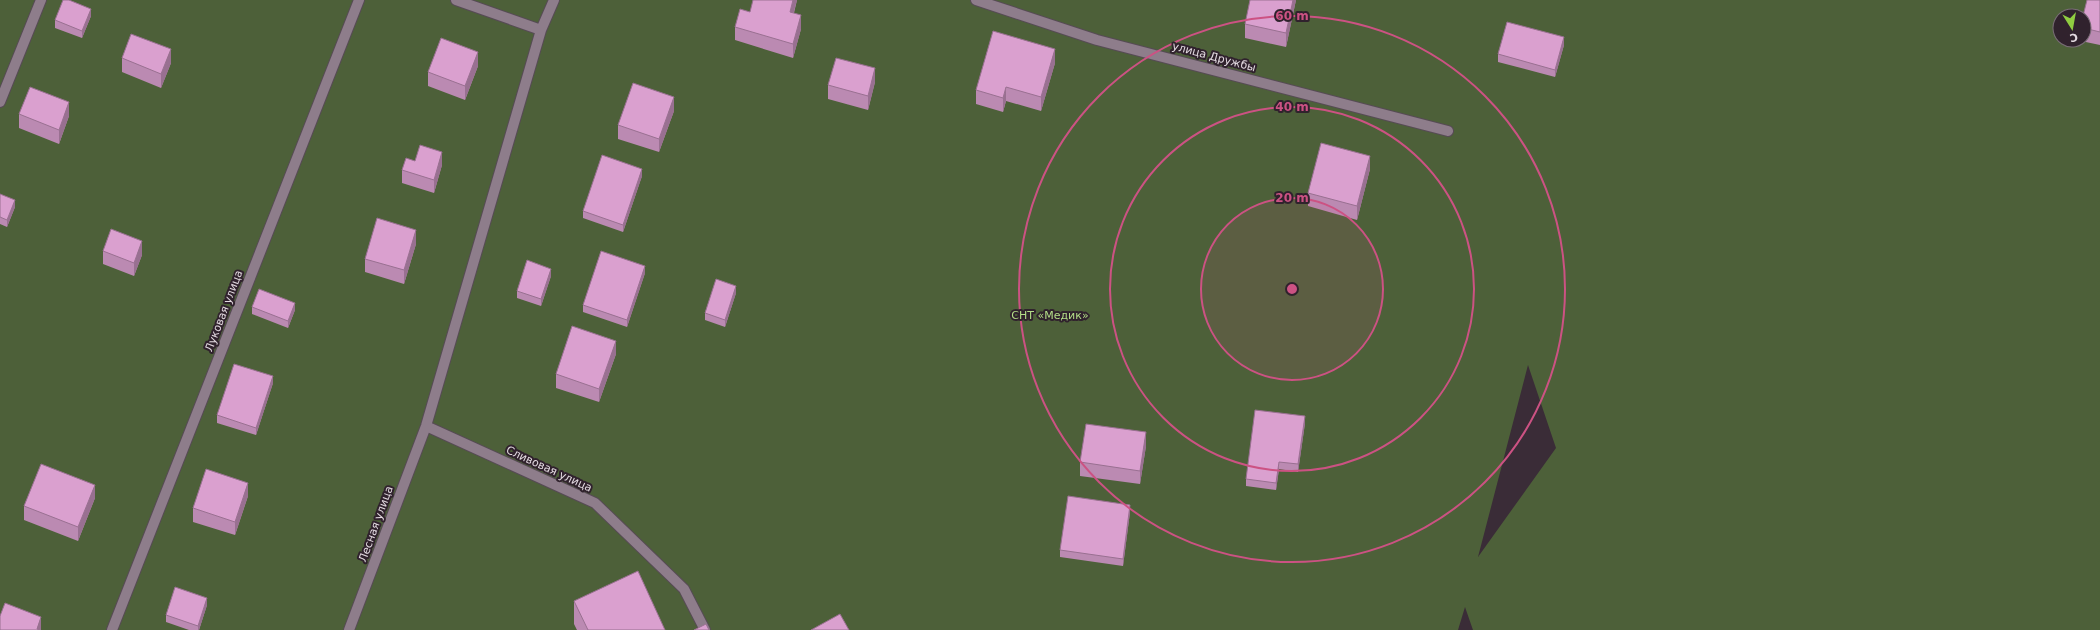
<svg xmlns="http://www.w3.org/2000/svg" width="2100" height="630" font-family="'DejaVu Sans',sans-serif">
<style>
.green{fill:#4d6039;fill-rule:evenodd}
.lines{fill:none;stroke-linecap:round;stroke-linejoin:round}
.minor-casing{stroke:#574b55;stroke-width:12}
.minor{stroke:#8e7d8b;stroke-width:10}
.wall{fill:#bb8ab2}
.shaded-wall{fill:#997091}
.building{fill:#daa0cf;stroke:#997091}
.ring{fill:none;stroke:#cc5283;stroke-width:2}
.labels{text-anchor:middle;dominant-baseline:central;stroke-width:4;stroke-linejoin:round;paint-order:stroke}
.street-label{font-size:11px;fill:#e3dae1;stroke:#30222d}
.park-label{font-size:11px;fill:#b3de87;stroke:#30222d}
.centre{fill:#cc5283;stroke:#30222d;stroke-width:2}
.ring-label{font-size:12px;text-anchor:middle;font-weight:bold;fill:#cc5283;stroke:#30222d;stroke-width:4;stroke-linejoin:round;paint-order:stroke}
</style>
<rect width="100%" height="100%" fill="#3a2c37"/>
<path class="green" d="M0 0H2100V630H1473L1465 607 1458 630H0ZM2060 16H2084V40H2060ZM1528 365 1556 448 1478 557Z"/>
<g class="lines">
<g class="minor-casing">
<path id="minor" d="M456 0 541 30
M976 0 1097 40 1448 131
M0 102 41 0
M426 426 595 503 684 589 705 630
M112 630 359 0
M349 630 426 426 541 30 554 0"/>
</g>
<use href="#minor" class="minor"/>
</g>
<path class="wall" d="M797 0 794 13 801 29 793 58 735 40V27L750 12Z
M1296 0 1286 47 1245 38V24Z
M2100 0V45L2081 41V40H2084V16Z
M91 16 82 38 55 28V20Z
M1564 45 1555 77 1498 62V54Z
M122 58 171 63 161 88 122 72Z
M1055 63 1041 111 1006 101 1003 112 976 104V90Z
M478 66 465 100 428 86V72Z
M875 82 868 110 828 99V85Z
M674 111 659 152 618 139V125Z
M19 114 69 116 59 144 19 128Z
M415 161 442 165 434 193 402 183V170Z
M1370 169 1357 220 1308 206V193Z
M642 176 623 232 583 218V211Z
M0 194 15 207 7 227 0 224Z
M416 244 404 284 365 272V259Z
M103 251 142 255 134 276 103 264Z
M645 273 627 327 583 312V305Z
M551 276 541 306 517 298V291Z
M736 293 725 327 705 320V313Z
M252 307 295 310 288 328 252 314Z
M616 354 599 402 556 388V374Z
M273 383 256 435 217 423V415Z
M1305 423 1298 472 1279 469 1276 490 1246 486V479Z
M1146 446 1140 484 1080 476V462Z
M248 496 235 535 193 522V508Z
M95 498 78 541 24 520V506Z
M1130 512 1123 566 1060 557V550Z
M574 601 665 630H577L574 624Z
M207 605 199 630H189L166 622V615Z"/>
<path class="shaded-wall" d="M793 0H797L790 26V12Z
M1293 0H1296L1286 47V33Z
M91 9V16L82 38V31Z
M801 15V29L793 58V44Z
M1564 37V45L1555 77V70Z
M171 49V63L161 88V74Z
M1055 49V63L1041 111V97Z
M478 52V66L465 100V86Z
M875 68V82L868 110V96Z
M1006 87V101L1003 112V98Z
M674 97V111L659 152V139Z
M69 102V116L59 144V130Z
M442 152V165L434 193V180Z
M1370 156V169L1357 220V206Z
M642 169V176L623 232V225Z
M15 200V207L7 227V220Z
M416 230V244L404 284V270Z
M142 241V255L134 276V263Z
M645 266V273L627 327V320Z
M551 269V276L541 306V299Z
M736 286V293L725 327V320Z
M295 303V310L288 328V321Z
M616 341V354L599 402V389Z
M273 376V383L256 435V428Z
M1305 416V423L1298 472V464Z
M1146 432V446L1140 484V471Z
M1279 462V469L1276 490V483Z
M248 483V496L235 535V522Z
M95 485V498L78 541V527Z
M1130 505V512L1123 566V559Z
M207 598V605L199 630H198V626Z
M41 617V630H37V629Z"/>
<path class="building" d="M63 0H69L91 9 82 31 55 20Z
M753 0H793L790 12 801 15 793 44 735 27 740 9 750 12Z
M1250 0H1293L1286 33 1245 24Z
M2087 0H2100V32L2084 28V16H2083Z
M1507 22 1564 37 1555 70 1498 54Z
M993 31 1055 49 1041 97 1006 87 1003 98 976 90Z
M131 34 171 49 161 74 122 58Z
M441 38 478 52 465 86 428 72Z
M836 58 875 68 868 96 828 85Z
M633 83 674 97 659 139 618 125Z
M30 87 69 102 59 130 19 114Z
M1321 143 1370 156 1357 206 1308 193Z
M420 145 442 152 434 180 402 170 406 158 415 161Z
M602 155 642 169 623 225 583 211Z
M0 194 15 200 7 220 0 217Z
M377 218 416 230 404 270 365 259Z
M111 229 142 241 134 263 103 251Z
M601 251 645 266 627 320 583 305Z
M527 260 551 269 541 299 517 291Z
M716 279 736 286 725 320 705 313Z
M259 289 295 303 288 321 252 307Z
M572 326 616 341 599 389 556 374Z
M234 364 273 376 256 428 217 415Z
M1255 410 1305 416 1298 464 1279 462 1276 483 1246 479Z
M1086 424 1146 432 1140 471 1080 462Z
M41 464 95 485 78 527 24 506Z
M206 469 248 483 235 522 193 508Z
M1068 496 1130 505 1123 559 1060 550Z
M638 571 665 630H588L574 601Z
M175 587 207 598 198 626 166 615Z
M5 603 41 617 37 629 40 630H0V616Z
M840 614 849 630H811Z
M706 624 709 630H694Z"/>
<circle cx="1292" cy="289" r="91" fill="#cc5283" fill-opacity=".12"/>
<g class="ring">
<circle cx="1292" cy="289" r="91"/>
<circle cx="1292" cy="289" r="182"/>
<circle cx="1292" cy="289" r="273"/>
</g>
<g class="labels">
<g class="street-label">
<text transform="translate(1214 57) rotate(15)">улица Дружбы</text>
<text transform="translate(224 311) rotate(-69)">Луковая улица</text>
<text transform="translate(549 469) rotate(25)">Сливовая улица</text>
<text transform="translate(376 524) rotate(-70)">Лесная улица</text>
</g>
<g class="park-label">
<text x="1050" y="315">СНТ «Медик»</text>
</g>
</g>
<circle cx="1292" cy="289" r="6" class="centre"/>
<g class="ring-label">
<text x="1292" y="20">60 m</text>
<text x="1292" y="111">40 m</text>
<text x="1292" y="202">20 m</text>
</g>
<g transform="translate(2072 28) rotate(169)"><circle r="19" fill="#30222d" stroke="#786c75"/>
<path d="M0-3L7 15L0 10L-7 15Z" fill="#90cd41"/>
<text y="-6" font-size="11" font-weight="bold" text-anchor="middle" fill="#e3dae1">С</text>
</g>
</svg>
